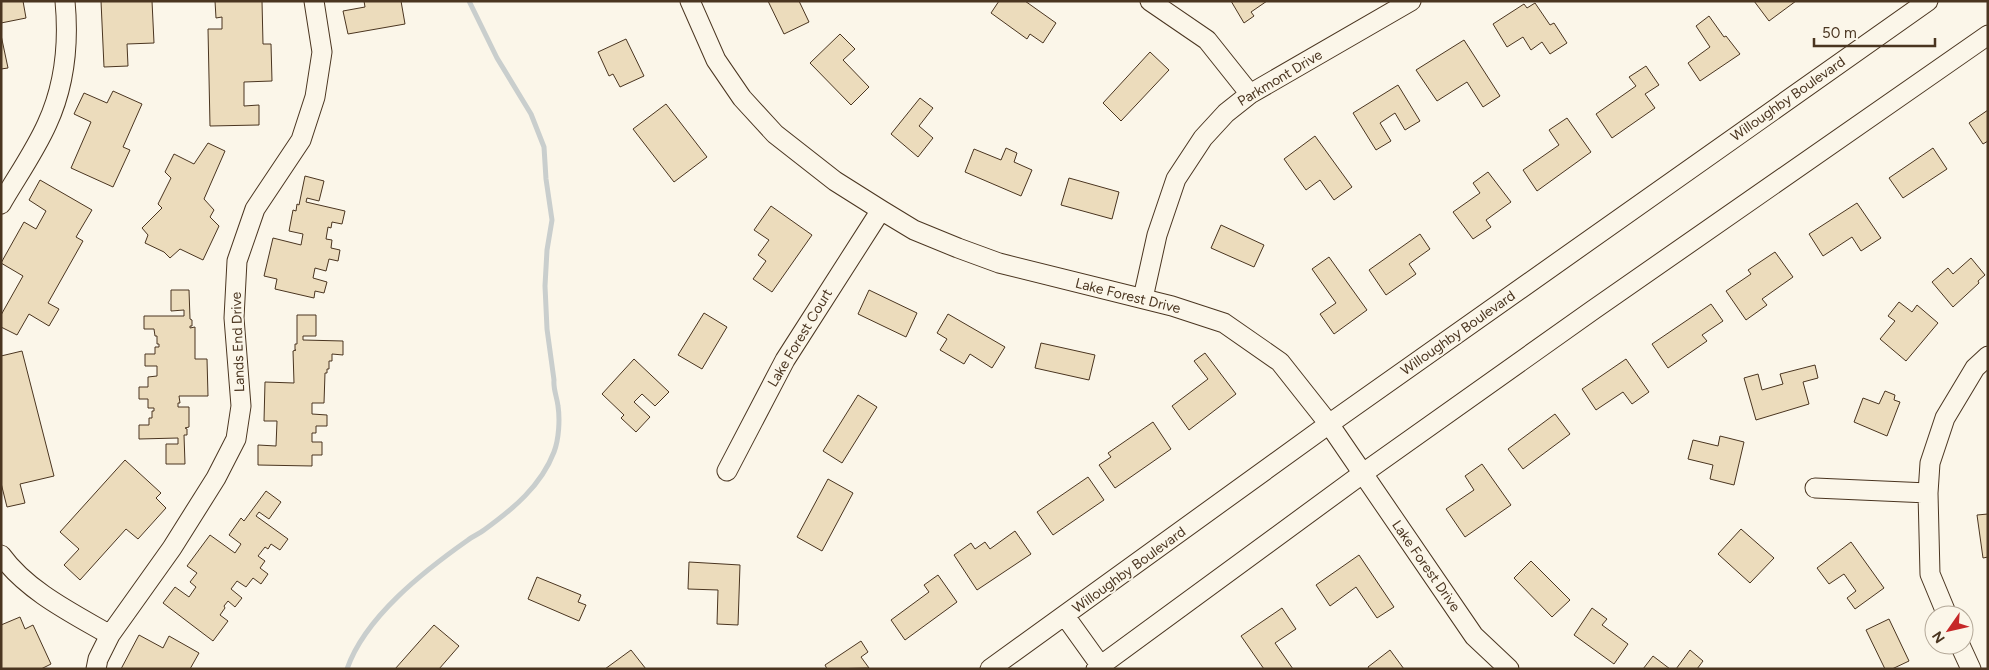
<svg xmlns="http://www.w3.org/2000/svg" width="1989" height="670" font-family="Figtree,sans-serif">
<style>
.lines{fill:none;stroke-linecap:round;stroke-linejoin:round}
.stream{stroke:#c9cecd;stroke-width:5}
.building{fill:#ecdcbc;stroke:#4a3520}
.minor-casing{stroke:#4a3520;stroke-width:21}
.minor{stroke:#fbf6e9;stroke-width:19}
.labels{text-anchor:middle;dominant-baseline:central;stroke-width:4;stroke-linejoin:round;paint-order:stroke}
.street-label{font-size:14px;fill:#4a3520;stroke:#fbf6e9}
</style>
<rect width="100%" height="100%" fill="#fbf6e9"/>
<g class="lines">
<path class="stream" d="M347 669C365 617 424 571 468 540 473 536 479 534 484 530 513 509 541 486 554 452 559 439 560 419 558 406 557 397 553 389 554 380L547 329 545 286 547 250 552 220 546 179 544 147 531 114 497 58 469 1"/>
</g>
<path class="building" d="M1 1H23L26 18 1 23Z
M101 1H152L154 43 127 44 128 66 104 67Z
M215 1H262L263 44H271L272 81 244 82V106L259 105V125L210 126 208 29H222V17L216 18Z
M364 1H401L405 24 348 34 343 11 365 7Z
M768 1H799L809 22 784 34Z
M999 1H1025L1056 23 1043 43 1030 34 1027 39 991 13Z
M1231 1H1267L1251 12 1254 16 1244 23Z
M1754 1H1796L1769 21Z
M1535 3 1550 25 1554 23 1567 43 1550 54 1542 42 1531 50 1523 37 1507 47 1493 24 1524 4 1527 8Z
M1709 16 1724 37 1726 36 1740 54 1700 81 1688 63 1710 47 1696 26Z
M840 34 855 49 843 60 869 87 851 105 810 63Z
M1 35 8 68 1 69Z
M626 39 644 76 620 87 613 74 609 76 598 52Z
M1464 40 1500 96 1483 107 1467 82 1437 101 1416 70Z
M1150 52 1169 70 1121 121 1103 103Z
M1646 66 1659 85 1645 94 1655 108 1612 138 1596 114 1636 86 1629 77Z
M1398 85 1420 121 1405 130 1395 113 1380 123 1391 141 1376 150 1353 113Z
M113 91 142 104 123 147 130 150 113 187 71 168 91 122 74 114 84 93 107 103Z
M920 98 933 108 919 126 933 138 918 157 891 134Z
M666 104 707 157 674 182 633 129Z
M1988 110V141L1983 144 1969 123Z
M1567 118 1591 152 1537 191 1523 170 1559 145 1549 130Z
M1315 136 1352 187 1334 200 1320 180 1306 190 1284 159Z
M208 143 225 151 204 199 214 210 210 217 219 226 203 260 180 249 170 258 164 252 145 243 148 235 142 228 162 208 158 204 171 178 165 172 174 154 194 164Z
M1006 148 1017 153 1014 162 1032 170 1021 196 965 172 974 149 1001 160Z
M1933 148 1947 169 1903 198 1889 178Z
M1488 172 1511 202 1486 220 1491 227 1473 239 1453 212 1480 193 1473 183Z
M305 176 324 181 319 201 307 198 306 202 345 211 342 224 332 222 331 228 328 227 326 239 332 240 331 248 340 250 338 261 329 259 326 271 315 268 313 278 327 282 324 293 315 291 314 298 275 289 277 279 264 276 273 238 301 245 303 234 289 231 293 210 296 211 297 204 299 205Z
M1069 178 1119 192 1112 219 1061 205Z
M40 180 92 210 76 237 83 241 48 303 59 309 49 326 29 314 17 335 1 327V315L23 276 1 263 24 222 36 229 46 211 29 200Z
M1857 203 1881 238 1861 251 1852 237 1823 256 1809 234Z
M771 206 812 235 772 292 753 279 766 261 758 255 769 240 754 230Z
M1221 225 1264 245 1254 267 1211 248Z
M1420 234 1430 249 1409 264 1416 274 1386 295 1369 270Z
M1775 252 1793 277 1762 299 1767 305 1746 320 1726 291 1751 274 1748 270Z
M1329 257 1367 310 1334 334 1320 314 1336 303 1312 269Z
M1971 258 1985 275 1978 281 1979 283 1953 307 1932 282 1948 268 1953 274Z
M171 290H189L190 319 192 320V326H190V328L195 327V359H207L208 396H179L180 403H178V407H189V427L185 428 187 429V435H184L185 464H166V444H178V438L139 439V425H149V418H152V411H154V408H148V399H139V387H148V377L157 376V366H145V354H155V347H159V344H157V336H155L154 329H144V316H184V310L171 311Z
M869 290 917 313 906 337 858 314Z
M1899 302 1912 312 1917 305 1938 323 1906 361 1880 339 1895 321 1888 316Z
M1711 304 1723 321 1702 335 1707 341 1668 368 1652 344Z
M704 313 727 327 702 369 678 355Z
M948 314 1005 347 992 368 970 354 964 364 940 350 947 339 937 333Z
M297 315H316V336H303V340L343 341V355L332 354V361H329V369H327V373H325L324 403H312V414L327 415V426H316V433H312V442H322V455H312V466L258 465V445L276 446 277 421H264L265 382 294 383 293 351 296 350H295V344H297Z
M1041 343 1095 355 1089 380 1035 368Z
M22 351 54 476 20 484 25 503 7 507 1 483V356Z
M1205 353 1236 394 1189 430 1172 406 1208 379 1194 361Z
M634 359 669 392 655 406 642 394 634 402 650 417 636 432 621 418 624 415 602 394Z
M1626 359 1649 392 1632 404 1623 392 1596 410 1582 389Z
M1815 365 1818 378 1803 382 1809 404 1756 420 1744 378 1758 374 1762 390 1783 384 1780 374Z
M1885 391 1895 395 1894 400 1900 402 1887 436 1854 422 1863 398 1879 404Z
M858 395 877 407 842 463 823 451Z
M1555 414 1570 434 1523 469 1508 449Z
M1153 422 1171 449 1115 488 1099 465 1111 457 1108 453Z
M1720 436 1744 442 1734 485 1710 479 1713 465 1688 459 1693 440 1718 446Z
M125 460 161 493 156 498 166 508 138 539 126 529 80 580 64 565 79 549 60 532Z
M1482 464 1511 505 1465 537 1446 509 1474 490 1465 476Z
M1088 477 1104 500 1053 535 1037 512Z
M828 479 853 493 822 551 797 537Z
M266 491 281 502 269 519 259 512 256 516 288 539 280 550 271 544 268 549 265 547 258 556 265 561 260 568 268 574 261 584 253 578 246 587 237 581 231 589 242 598 235 607 228 601 224 606 225 608 220 615 228 621 213 641 163 603 175 587 189 597 196 587 190 582 197 573 187 566 210 535 235 553 241 544 229 535 241 518 244 521Z
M1988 514V557L1983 558 1977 515Z
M1741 529 1774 558 1750 583 1718 554Z
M1015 531 1031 554 977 590 954 555 971 543 975 549 985 542 990 549Z
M1851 542 1884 588 1855 609 1847 598 1856 591 1844 574 1829 584 1817 568Z
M1359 555 1394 607 1377 618 1356 587 1330 606 1316 585Z
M1531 561 1570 600 1552 617 1514 578Z
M689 562 740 565 738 625 717 624 718 590 688 589Z
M938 575 957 602 905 640 891 620 929 592 924 585Z
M537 577 581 595 578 602 586 605 579 621 528 599Z
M1282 608 1296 629 1275 643 1293 669H1264L1241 636Z
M1592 608 1607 619 1602 625 1628 644 1614 664 1574 635Z
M20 617 25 629 33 625 51 664 41 669H1V625Z
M1889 619 1909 661 1892 669H1885L1866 630Z
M434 625 459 646 439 669H395Z
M139 635 163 648 169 636 199 653 190 669H121Z
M861 641 868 652 861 657 869 668 827 669 825 665Z
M631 650 646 669H605Z
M1390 650 1404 669H1369L1368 667Z
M1690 650 1703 661 1697 669H1676Z
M1653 656 1670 669H1643Z"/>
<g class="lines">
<g class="minor-casing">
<path id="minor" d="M690 1 716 60 742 98 775 134 835 181 881 210 914 230 958 248 999 263 1172 306 1224 323 1280 362 1329 424 1474 636 1509 669
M1150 1 1207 40 1250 94
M1 204C16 178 35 151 47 124 65 85 69 43 65 1
M1143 298 1157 235 1176 179 1203 138 1226 113 1250 94 1411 1
M727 471 785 360 881 210
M1815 488 1928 493
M1 555C27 591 72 613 110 635
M1947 615 1930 574 1928 493 1930 463 1945 418 1975 368 1988 356
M1065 616 1103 669
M1960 645 1971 669
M96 669 98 659 110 635 172 548 216 478 236 439 241 406 234 318 237 261 255 209 301 140 315 97 322 52 314 1
M990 669 1329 424 1928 1
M1096 669 1362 474 1593 310 1988 35"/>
</g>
<use href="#minor" class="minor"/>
</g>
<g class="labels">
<g class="street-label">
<text transform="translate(1280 78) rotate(-31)">Parkmont Drive</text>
<text transform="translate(1788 99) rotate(-35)">Willoughby Boulevard</text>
<text transform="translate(1128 296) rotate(14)">Lake Forest Drive</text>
<text transform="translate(1458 333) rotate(-35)">Willoughby Boulevard</text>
<text transform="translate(800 338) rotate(-59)">Lake Forest Court</text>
<text transform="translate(238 342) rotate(-92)">Lands End Drive</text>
<text transform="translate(1426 566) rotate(55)">Lake Forest Drive</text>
<text transform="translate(1129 570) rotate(-36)">Willoughby Boulevard</text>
</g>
</g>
<rect width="1989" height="670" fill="none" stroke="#4a3520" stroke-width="5"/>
<g transform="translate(1949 630) rotate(236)"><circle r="24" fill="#fbf6e9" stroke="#b4a999"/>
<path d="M0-4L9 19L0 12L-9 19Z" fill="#c62828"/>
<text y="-8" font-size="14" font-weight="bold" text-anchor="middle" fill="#4a3520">N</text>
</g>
<path d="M1814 38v8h121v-8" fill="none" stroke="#4a3520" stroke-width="2.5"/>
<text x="1822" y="38" font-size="15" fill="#4a3520" stroke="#fbf6e9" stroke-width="4" paint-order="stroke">50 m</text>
</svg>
